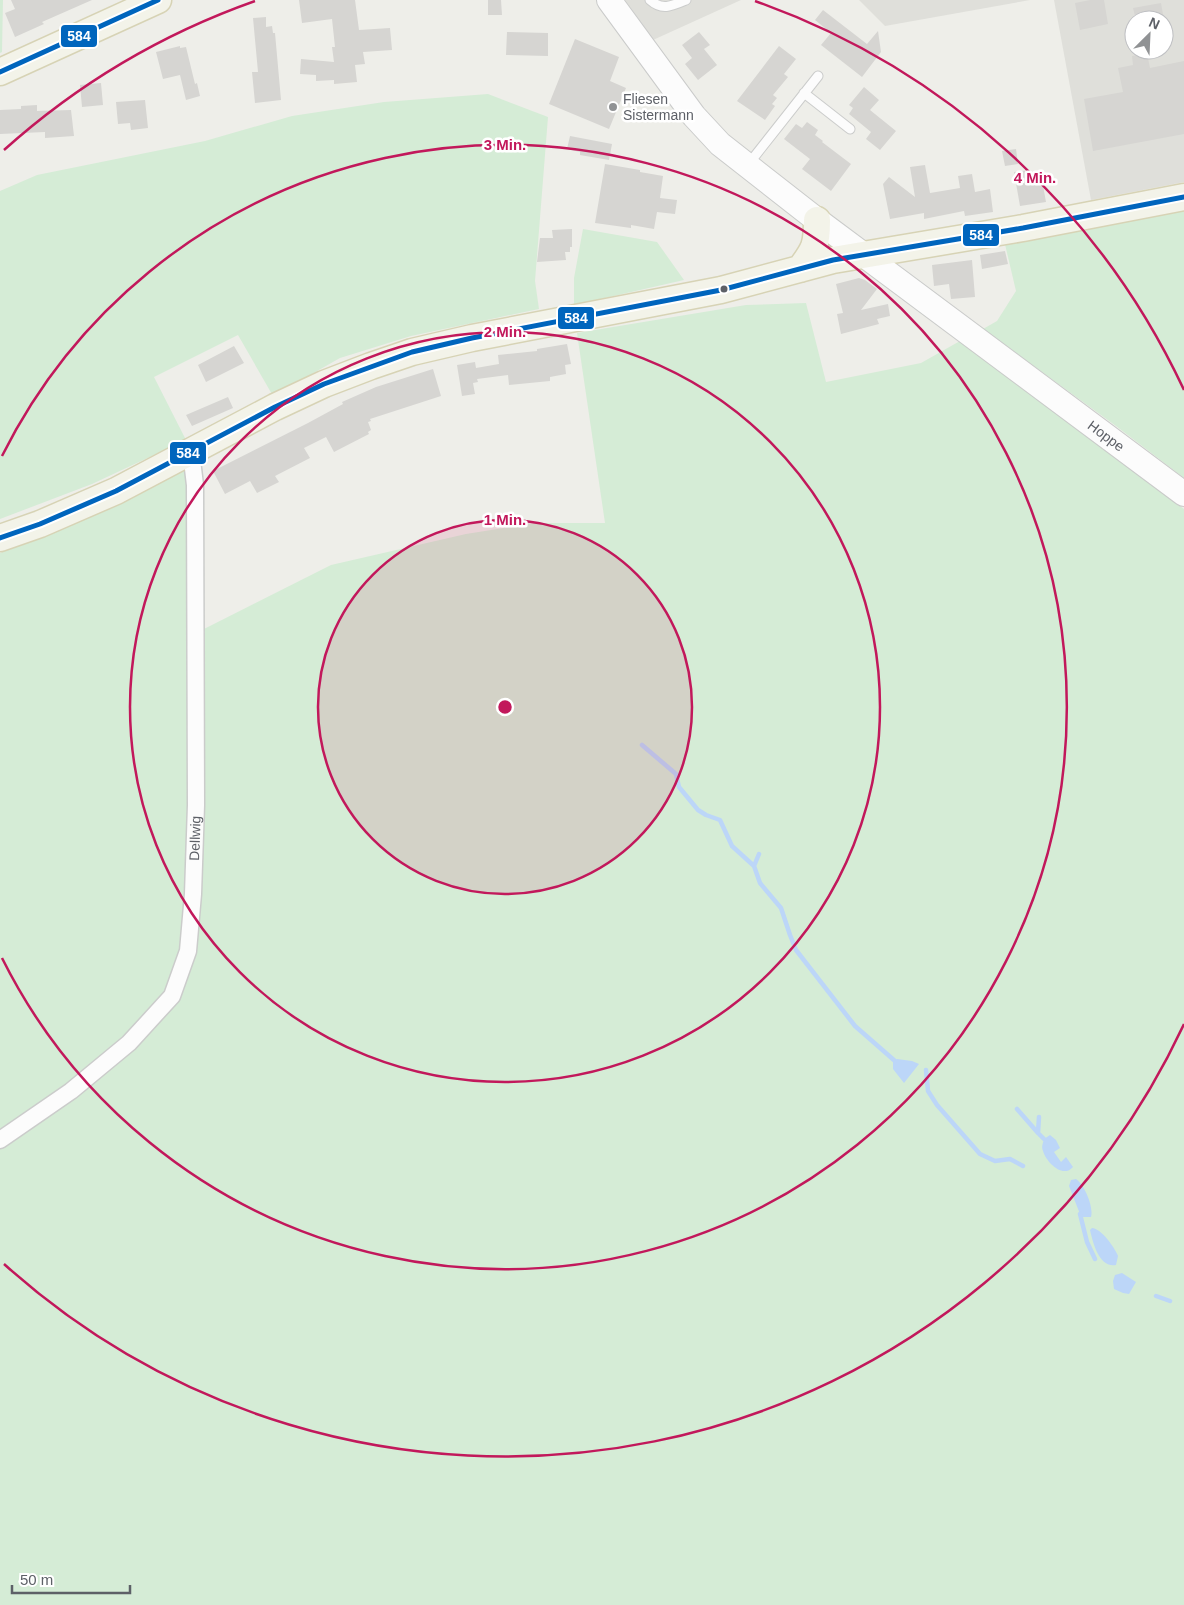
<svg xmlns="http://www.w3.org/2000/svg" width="1184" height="1605" font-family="Helvetica,sans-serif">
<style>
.industrial{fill:#dfdfda;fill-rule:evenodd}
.green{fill:#d5ecd6}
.water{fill:#bcd6f8}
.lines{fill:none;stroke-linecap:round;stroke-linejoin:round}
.stream{stroke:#bcd6f8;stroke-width:4.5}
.building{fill:#d6d5d2}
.service-casing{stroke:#cbcccb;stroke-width:11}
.minor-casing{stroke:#cbcccb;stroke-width:19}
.secondary-casing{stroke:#cacbca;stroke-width:26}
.primary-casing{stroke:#d7d3b5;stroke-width:29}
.service{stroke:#fcfcfc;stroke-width:9}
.minor{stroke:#fcfcfc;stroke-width:16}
.secondary{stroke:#fcfcfc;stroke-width:24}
.primary{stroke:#f3f3e9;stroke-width:26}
.bus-1-casing{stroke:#fff;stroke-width:9}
.bus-1{stroke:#0065bd;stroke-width:5}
.ring{fill:none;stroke:#c2185b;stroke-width:2.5}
.poi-dot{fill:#909294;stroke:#fff;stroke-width:2}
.bus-dot{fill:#5d6067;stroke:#fff;stroke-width:2}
.labels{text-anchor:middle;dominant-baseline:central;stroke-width:5;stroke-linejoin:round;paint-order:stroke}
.poi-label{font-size:14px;fill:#5d6067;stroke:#fff;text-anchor:start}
.street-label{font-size:14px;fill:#5d6067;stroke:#fff}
.centre{fill:#c2185b;stroke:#fff;stroke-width:2.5}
.ring-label{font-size:15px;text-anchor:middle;font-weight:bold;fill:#c2185b;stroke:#fff;stroke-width:5;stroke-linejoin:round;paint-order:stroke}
.line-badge{stroke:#fff;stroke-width:2}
.badge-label{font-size:14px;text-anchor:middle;font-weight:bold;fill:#fff}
</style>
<rect width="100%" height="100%" fill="#eeeee9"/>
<path class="industrial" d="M625 0H741L653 40Z
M859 0H1030L885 26Z
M1054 0H1184V182L1091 200ZM1134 20H1164V50H1134Z"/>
<path class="green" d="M0 0H3L2 52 0 53Z
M488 94 548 117 535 281 539 309 411 336 340 358 273 396 238 335 154 377 186 440 92 484 0 519V191L37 175 205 141 292 116 384 102Z
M1184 207V478L1116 426 983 329 997 321 1016 291 1004 240Z
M583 229 657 242 684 280 574 305V278Z
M806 303 826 382 921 363 960 341 1184 509V1605H0V553L94 514 182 469 188 472 202 630 331 565 466 534 536 523H605L577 333 746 305Z"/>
<path class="water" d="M897 1059 912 1061 919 1064 904 1083 893 1069V1062Z
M1050 1135 1056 1140 1060 1148 1054 1152 1061 1162 1066 1157 1073 1167C1063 1179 1046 1162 1043 1151 1041 1147 1043 1143 1044 1139Z
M1076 1179C1084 1184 1094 1207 1091 1217H1083L1080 1214 1069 1186 1071 1180Z
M1092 1228C1101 1228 1115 1248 1118 1256L1116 1265C1099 1268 1093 1243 1090 1230Z
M1122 1273 1136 1282 1129 1294 1123 1293 1114 1289 1113 1281 1115 1275Z"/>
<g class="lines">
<path class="stream" d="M642 745 676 774 679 787 698 810 706 815 720 820 732 846 754 866 760 883 781 908 790 935 796 950 855 1026 895 1061
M754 866 759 854
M926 1070 928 1091 937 1105 980 1154 995 1161 1010 1159 1023 1166
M1017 1109 1038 1133
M1039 1117 1038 1133 1044 1139
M1080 1214 1087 1242 1095 1259
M1156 1296 1170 1301"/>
</g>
<path class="building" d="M11 0H92L42 22 44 24 15 37 5 13 15 9Z
M299 0H355L359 30 390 28 392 50 363 52 365 64 355 65 357 82 334 84V80L316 81V75L300 74 301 59 334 62 332 47H335L332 19 302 23Z
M488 0H501L502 15H488Z
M1090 0H1104L1108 24 1080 30 1075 3Z
M1161 3 1164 20H1136L1133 8Z
M823 10 867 44 878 31 881 52 862 77 821 45 831 33 815 20Z
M266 17V27L272 26 273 33H275L281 100 255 103 252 72H258L253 18Z
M507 32 548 33V56L506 55Z
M699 32 710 45 704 49 717 65 698 80 685 64 692 58 682 45Z
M575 39 619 57 610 81 626 88 609 129 549 104Z
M180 46V48L186 47 195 84 197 83 200 96 186 100 180 75 163 79 156 52Z
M779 46 796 59 784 74 788 77 773 95 777 98 772 104 775 106 765 120 737 101Z
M1147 53 1150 68 1184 61V134L1093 151 1084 99 1123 92 1118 68 1133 65 1132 56Z
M101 83 103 105 82 107 80 85Z
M864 87 879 100 870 110 896 131 880 150 866 139 871 132 849 114 853 108 849 105Z
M145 100 148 128 131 130 130 123 118 124 116 102Z
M37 105V111L71 110 74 136 45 138V132L0 134V110L21 109V106Z
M807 122 818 130 815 135 823 141 822 142 851 164 831 191 802 169 810 159 784 139 796 124 802 128Z
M570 136 612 144 609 160 580 155V152L567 149Z
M1016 149 1018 164 1005 166 1002 151Z
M605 164 640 170V172L663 176 660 198 677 200 675 214 657 212 654 229 631 225V228L595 223Z
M925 165 930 193 960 188 958 176 972 174 975 192 990 189 993 212 965 216 964 211 924 219V213L890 219 883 184 889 177 915 197 910 167Z
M1030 170 1032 182 1042 180 1046 202 1020 206 1014 172Z
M572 229V247H570V252H565L566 260 537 262 540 238H553L552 230Z
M1005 251 1008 264 982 269 980 255Z
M972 260 975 297 951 299 949 284 934 286 932 265Z
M859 278 865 280 877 289 861 310 888 304 890 316 877 319 879 324 841 334 837 314 843 313 836 284Z
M567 344 571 364 565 365 566 374 550 377V381L509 385 508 375 477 379 478 382 473 383 475 394 462 396 457 365 475 362 476 368 499 364 498 355 537 351V349Z
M234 346 244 363 206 382 198 365Z
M433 369 441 396 370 419 371 421 368 422 371 430 368 432 369 434 334 452 326 437 304 448 310 458 275 476 279 482 257 493 250 481 225 494 213 471 308 423 343 404 342 402 376 387Z
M228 397 233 408 192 426 186 415Z"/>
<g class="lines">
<g class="service-casing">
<path id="service" d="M650 0C662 11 672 6 686 0
M804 93 850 129
M747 166 818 76"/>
</g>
<g class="minor-casing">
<g id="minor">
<path id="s1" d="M0 1140 71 1091 129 1043 172 996 188 951 193 894 196 805 195 485 191 452"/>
</g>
</g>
<g class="secondary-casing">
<g id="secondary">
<path id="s2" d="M609 0 694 116 720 144 817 220 1184 494"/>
</g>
</g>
<g class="primary-casing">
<path id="primary" d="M0 72 158 0
M800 269C815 249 817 245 817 220
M0 538 40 524 116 491 275 407 324 384 371 366 412 352 472 338 721 290 833 260 1023 228 1184 197"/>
</g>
<use href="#service" class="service"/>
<use href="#minor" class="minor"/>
<use href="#secondary" class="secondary"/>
<use href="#primary" class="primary"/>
<g class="bus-1-casing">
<path id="bus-1" d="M0 72 158 0
M0 538 40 524 116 491 275 407 324 384 412 352 472 338 721 290 833 260 1023 228 1184 197"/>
</g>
<use href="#bus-1" class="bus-1"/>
</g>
<circle cx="505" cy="707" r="187" fill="#c2185b" fill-opacity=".12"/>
<g class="ring">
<circle cx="505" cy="707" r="187"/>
<circle cx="505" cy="707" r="375"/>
<path d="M2 456A562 562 0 1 1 2 958"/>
<path d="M1184 1024A749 749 0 0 1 4 1264M4 150A749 749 0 0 1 255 1M755 1A749 749 0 0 1 1184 390"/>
</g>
<circle class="poi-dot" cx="613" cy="107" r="5"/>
<circle class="bus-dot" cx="724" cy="289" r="4.5"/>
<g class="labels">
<g class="poi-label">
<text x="623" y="99">Fliesen<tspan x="623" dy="16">Sistermann</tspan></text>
</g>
<g class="street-label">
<text stroke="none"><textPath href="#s2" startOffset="666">Hoppe</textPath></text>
<text stroke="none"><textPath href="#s1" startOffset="386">Dellwig</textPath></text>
</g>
</g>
<circle cx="505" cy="707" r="8" class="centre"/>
<g class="ring-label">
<text x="505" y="150">3 Min.</text>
<text x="1035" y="183">4 Min.</text>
<text x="505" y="337">2 Min.</text>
<text x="505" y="525">1 Min.</text>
</g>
<g class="line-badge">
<rect x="60" y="24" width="38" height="24" rx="5" fill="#0065bd"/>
<rect x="962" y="223" width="38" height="24" rx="5" fill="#0065bd"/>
<rect x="557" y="306" width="38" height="24" rx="5" fill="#0065bd"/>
<rect x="169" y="441" width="38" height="24" rx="5" fill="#0065bd"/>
</g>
<g class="badge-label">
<text x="79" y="41">584</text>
<text x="981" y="240">584</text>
<text x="576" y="323">584</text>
<text x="188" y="458">584</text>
</g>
<g transform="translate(1149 35) rotate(24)"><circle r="24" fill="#ffffff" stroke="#bebfc2"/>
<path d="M0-4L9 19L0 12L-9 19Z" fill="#909294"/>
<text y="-8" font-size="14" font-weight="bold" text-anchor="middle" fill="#5d6067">N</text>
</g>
<path d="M12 1585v8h118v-8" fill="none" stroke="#5d6067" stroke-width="2.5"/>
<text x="20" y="1585" font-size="15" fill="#5d6067" stroke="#ffffff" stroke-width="4" paint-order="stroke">50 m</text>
</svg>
